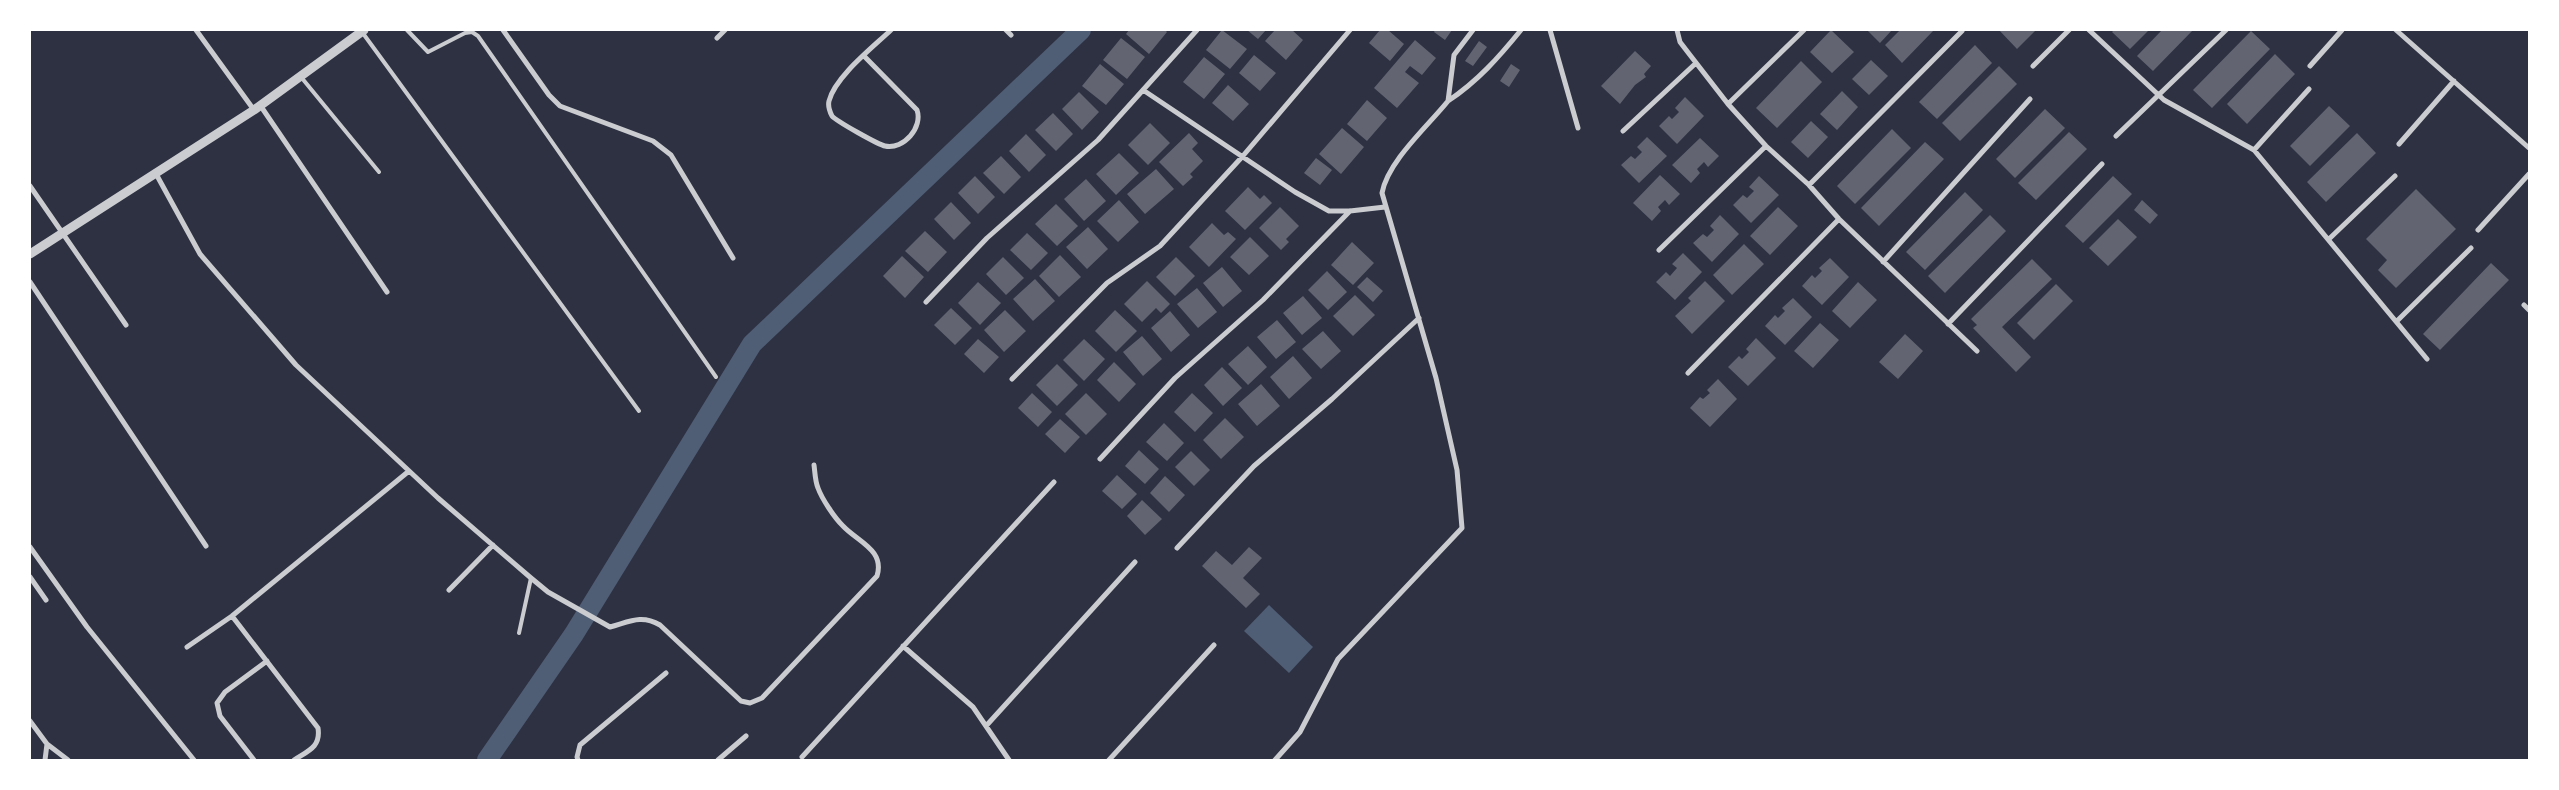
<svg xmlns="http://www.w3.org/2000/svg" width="2559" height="790" font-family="Karla,sans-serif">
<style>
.water{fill:#4f5d75}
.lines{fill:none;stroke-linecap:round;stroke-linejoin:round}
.canal{stroke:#4f5d75;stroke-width:20}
.building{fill:#626471}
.service{stroke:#caccd0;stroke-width:4}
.minor{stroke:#caccd0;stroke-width:5}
.tertiary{stroke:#caccd0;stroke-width:9}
</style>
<rect width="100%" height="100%" fill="#2d3142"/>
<path class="water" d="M1269 605 1313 647 1289 673 1244 631Z"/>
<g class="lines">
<path class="canal" d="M487 760 574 634 752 344 1081 30"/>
</g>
<path class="building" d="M1129 30H1165L1167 32 1149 54 1126 34Z
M1222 30 1247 49 1230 69 1206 50Z
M1247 30H1266L1258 39Z
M1275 30H1292L1303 40 1286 60 1265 41Z
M1380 30H1388L1404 44 1390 61 1369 43Z
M1435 30H1452L1445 40 1434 32Z
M1831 30 1854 52 1832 73 1810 52Z
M1867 30H1892L1880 43Z
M1900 30H1934L1902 63 1885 45Z
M1999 30H2036L2017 49Z
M2114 30H2149L2130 49 2112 32Z
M2162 30H2193L2153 71 2137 56Z
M2251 31 2270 49 2212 108 2193 90Z
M1121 38 1145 57 1127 79 1103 60Z
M1415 40 1436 58 1422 75 1410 66 1405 72 1419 83 1397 108 1374 88Z
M1479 41 1487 47 1473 66 1465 61Z
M1975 45 1992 63 1937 119 1919 102Z
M1635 51 1651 66 1644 74 1646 77 1635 85 1620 104 1601 86Z
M2275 54 2295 74 2247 124 2227 104Z
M1254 55 1276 73 1260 91 1239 73Z
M1204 57 1225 74 1204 99 1183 82Z
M1871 60 1888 76 1869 95 1852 79Z
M1801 61 1822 82 1777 128 1756 108Z
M1100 64 1124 84 1106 105 1082 86Z
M1511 64 1520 70 1509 87 1500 81Z
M1999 66 2017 84 1960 141 1942 123Z
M1228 85 1249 104 1233 121 1212 103Z
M1842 91 1858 107 1837 130 1820 114Z
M1079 92 1099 112 1082 130 1062 109Z
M1685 97 1704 116 1677 144 1659 126 1669 116 1672 119 1679 112 1675 108Z
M1367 100 1387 118 1367 141 1347 124Z
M2329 106 2350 126 2310 166 2290 146Z
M2045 109 2065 128 2015 178 1996 159Z
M1053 113 1073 134 1056 151 1035 130Z
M1811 121 1828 137 1808 158 1791 142Z
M1150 123 1170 143 1148 165 1128 145Z
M1342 128 1364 147 1341 174 1319 154Z
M1892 129 1911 148 1855 204 1837 186Z
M2069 132 2087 149 2036 200 2018 183Z
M1189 133 1198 143 1192 149 1203 161 1190 174 1193 177 1183 186 1159 162Z
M2357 133 2376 153 2326 202 2307 182Z
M1026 134 1046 155 1029 172 1009 151Z
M1647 137 1667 156 1639 183 1621 165 1631 156 1635 159 1642 152 1637 147Z
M1700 138 1719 156 1708 167 1704 162 1697 169 1700 173 1691 183 1672 165Z
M1925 142 1944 159 1879 226 1861 208Z
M1119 153 1139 173 1116 195 1096 174Z
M1001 156 1021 177 1004 194 983 173Z
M1316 158 1332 170 1320 185 1304 173Z
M1156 169 1174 189 1145 214 1127 194Z
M1660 175 1680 194 1669 205 1665 200 1658 207 1661 211 1652 221 1633 203Z
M975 176 995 197 978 214 958 193Z
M1759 176 1779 195 1751 223 1733 205 1743 195 1747 198 1754 191 1749 187Z
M2113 176 2132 194 2083 243 2065 226Z
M1086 179 1106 201 1084 221 1064 199Z
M1248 187 1260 199 1264 195 1272 203 1245 230 1225 211Z
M2416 189 2456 229 2396 288 2378 270 2387 260 2366 239Z
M1965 192 1983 210 1925 270 1906 252Z
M1119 200 1139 222 1118 242 1097 221Z
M2142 200 2158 215 2150 224 2134 210Z
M951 202 971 223 954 240 934 219Z
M1056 204 1078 226 1057 246 1035 224Z
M1280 207 1299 226 1286 239 1289 242 1281 250 1259 228Z
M1778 207 1798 226 1770 255 1750 236Z
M1720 215 1739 234 1712 262 1693 243 1703 234 1707 237 1714 230 1710 226Z
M1990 215 2006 231 1945 293 1928 276Z
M2118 219 2137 237 2108 266 2089 248Z
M1212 223 1224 235 1228 232 1236 239 1209 267 1189 247Z
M1088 227 1108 249 1087 269 1066 247Z
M925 231 947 252 928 272 905 251Z
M1027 233 1048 253 1031 270 1010 250Z
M1250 237 1269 256 1249 275 1230 257Z
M1352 242 1374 263 1353 285 1331 265Z
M1744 244 1764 264 1732 295 1713 275Z
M1683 253 1702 272 1675 300 1656 282 1666 272 1670 276 1677 268 1672 264Z
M1060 255 1081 277 1059 297 1039 276Z
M902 256 924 277 905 298 883 276Z
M1003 257 1024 278 1006 295 986 274Z
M1176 257 1195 276 1175 296 1156 277Z
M1830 258 1849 277 1822 305 1802 286 1812 275 1815 278 1822 271 1819 268Z
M2032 259 2052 279 2002 327 2031 357 2016 372 1973 328 1977 325 1971 319Z
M2491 263 2509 280 2440 350 2423 334Z
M1222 267 1242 291 1223 307 1203 283Z
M1327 271 1347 292 1328 310 1308 290Z
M1367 277 1383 291 1373 302 1357 287Z
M1035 279 1055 301 1033 321 1013 299Z
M1147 281 1170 304 1161 313 1156 308 1142 322 1124 304Z
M1705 281 1725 301 1692 334 1675 316 1691 301 1688 298Z
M978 282 1001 303 980 325 958 303Z
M1858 282 1877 300 1850 328 1832 311Z
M2056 284 2073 301 2034 340 2017 323Z
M1197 288 1217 312 1198 328 1177 304Z
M1355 295 1375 315 1353 336 1333 316Z
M1303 296 1322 318 1302 335 1283 313Z
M1793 298 1812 317 1785 345 1765 326 1775 315 1778 318 1785 311 1782 308Z
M951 308 972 328 955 345 934 325Z
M1005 310 1026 331 1004 352 984 330Z
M1115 310 1137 331 1116 352 1095 331Z
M1170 311 1190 335 1171 352 1151 328Z
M1277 320 1296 342 1276 359 1257 337Z
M1820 323 1839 340 1813 368 1794 351Z
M1323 331 1341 351 1321 369 1302 349Z
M1905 334 1923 351 1898 379 1879 362Z
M1142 336 1162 359 1143 376 1123 352Z
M1756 338 1776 358 1748 386 1728 367 1739 356 1742 359 1749 352 1746 349Z
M978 339 999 357 984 373 964 354Z
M1084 339 1105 359 1084 381 1063 360Z
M1248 346 1267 367 1248 385 1228 364Z
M1293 356 1312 378 1289 399 1270 377Z
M1114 362 1136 384 1119 402 1097 380Z
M1057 364 1078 385 1057 406 1036 385Z
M1222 367 1242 388 1223 406 1204 385Z
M1718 379 1737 399 1710 427 1690 408 1700 397 1703 399 1710 393 1707 390Z
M1261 384 1280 406 1257 426 1238 404Z
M1032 393 1052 412 1038 427 1018 408Z
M1086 393 1107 414 1086 435 1065 414Z
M1192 393 1213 413 1195 432 1174 412Z
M1225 418 1244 437 1221 459 1203 440Z
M1060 419 1080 437 1065 453 1045 434Z
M1164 423 1184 443 1167 461 1146 442Z
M1139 450 1159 469 1145 484 1125 466Z
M1191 451 1210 470 1194 486 1175 467Z
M1117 475 1137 494 1122 509 1102 491Z
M1165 476 1185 495 1169 512 1150 493Z
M1142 500 1162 519 1145 535 1127 516Z
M1249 547 1262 558 1243 578 1260 594 1246 608 1202 566 1216 551 1232 565Z"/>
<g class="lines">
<path class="service" d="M407 30 428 52 465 33 472 32 478 36 716 377
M362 32 639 411
M301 77 379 172
M519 633 531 578"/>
<path class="minor" d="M196 30 254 110
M503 30 549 95 560 106 653 141 671 155 733 258
M1006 30 1011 35
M1473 30 1454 55 1448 101C1478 81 1499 57 1521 30
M1550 30 1578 128
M1677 30 1680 42 1690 55 1728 104 1766 146 1809 185 1839 219 1977 351
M2089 30 2164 100 2254 150 2427 359
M2396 30 2529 148
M717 38 725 30
M864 56 917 110C923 127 904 150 885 146 879 145 836 121 832 116 830 112 828 105 829 101 835 77 872 48 891 30
M2033 66 2069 30
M2310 66 2342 30
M1143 90 1295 192 1329 211H1350L1385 207
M1728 104 1804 30
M260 105 387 292
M1623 131 1696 63
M2116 136 2226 30
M2399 144 2454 81
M2254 150 2309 89
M155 172 200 254 296 365 438 498 531 578 548 592 610 627C629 622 641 614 660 625L741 701 750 703 762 698 877 576C885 550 858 542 843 526 834 517 822 499 818 488 815 481 815 472 814 465
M1809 185 1962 31
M30 186 126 325
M2478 230 2529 174
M2329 239 2395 176
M1659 250 1766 146
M1883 262 2030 99
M30 282 206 546
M926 302 987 238 1098 140 1197 30
M2524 305 2529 310
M2397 321 2471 248
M1948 324 2102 164
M1688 373 1839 219
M1012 379 1107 283 1160 246 1242 157 1350 30
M1100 459 1175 378 1263 300 1350 211
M30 547 87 627 194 760
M1177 548 1254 466 1332 399 1419 318
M30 577 46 600
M449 590 493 545
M232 616 318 728C321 747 308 751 294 760
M903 646 973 707 1009 760
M187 647 232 616 409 471
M30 721 47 744 68 760
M986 726 1135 562
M802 757 1054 482
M45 760 47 744
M254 760 220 716 217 703 225 692 267 661
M578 760 577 757 580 745 666 673
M718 760 746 736
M1109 760 1214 645
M1275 760 1300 732 1338 659 1462 528 1457 470 1436 378 1382 193C1388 161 1428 126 1448 101"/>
<path class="tertiary" d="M30 254 254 110 364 30"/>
</g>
<rect width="2559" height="790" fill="none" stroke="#ffffff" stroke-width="62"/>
</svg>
